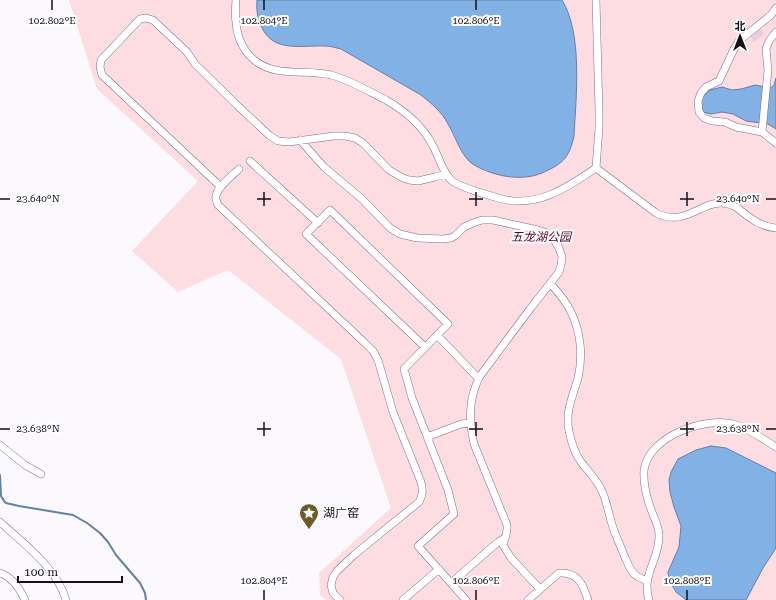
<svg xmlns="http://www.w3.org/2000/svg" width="776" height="600" font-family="'Roboto Serif','Noto Sans SC',serif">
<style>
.green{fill:#fddce2}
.water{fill:#82b2e5;stroke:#6181a8}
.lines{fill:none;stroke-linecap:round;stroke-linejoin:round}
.stream{stroke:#6181a8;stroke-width:2}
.building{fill:#edcce3}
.minor-casing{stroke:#7c6e8b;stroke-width:8}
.minor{stroke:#fff;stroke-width:7}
.ticks{fill:none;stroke:#150f1a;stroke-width:1.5}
.labels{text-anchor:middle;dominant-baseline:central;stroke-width:4;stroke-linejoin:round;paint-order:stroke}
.park-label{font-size:12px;font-style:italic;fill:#590025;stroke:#fff}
.poi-label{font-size:12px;fill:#150f1a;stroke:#fff;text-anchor:start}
.ticks-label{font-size:10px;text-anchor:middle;fill:#150f1a;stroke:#fff;stroke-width:4;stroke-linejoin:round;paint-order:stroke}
</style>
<rect width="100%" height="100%" fill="#fbf8fe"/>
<path class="green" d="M69 0H776V600H326L320 595 319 573 391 508 341 359 228 270 178 292 132 251 198 181 97 89Z"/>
<path class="water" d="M257 0H562C583 34 576 97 574 136 569 159 562 164 542 173 523 181 500 177 482 169 478 167 473 165 469 161 460 152 455 136 448 124 442 112 431 103 421 95L341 49C336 48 331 46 326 46 305 45 278 52 265 33 258 22 256 12 257 0Z
M776 78V129L768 124 746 121 733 114 722 112 711 114 702 112 701 98 710 90 722 87 732 90 741 89 755 85 771 88 774 85Z
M711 446 726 448 776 473V548L763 568 746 600H686L676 592 669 580 668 572 679 547 681 526 674 507 670 492 669 480 671 472 678 459 696 450Z"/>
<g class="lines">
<path class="stream" d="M0 475 1 496 4 501 6 503 19 506 73 515 87 523 100 533 108 542 116 555 140 583 145 593 146 600"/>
</g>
<path class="building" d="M760 28 765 34 754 42 750 36Z"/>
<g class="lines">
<g class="minor-casing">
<path id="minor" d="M236 0C234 21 236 44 253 59 274 78 305 69 331 75 350 80 368 91 386 100 405 111 423 126 433 146 439 157 442 171 451 180 459 187 491 196 502 199 538 208 568 187 596 168
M596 0 599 111V128L596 168
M776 8 771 15 740 40 734 49 719 81 706 87 701 93 698 101 699 112 704 118 712 121 725 122 736 127 762 132 776 143
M762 132 768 70 766 49 769 41 776 32
M300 140 324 167 362 199 390 228 400 234 417 238 443 239 451 238 456 235 464 227 473 223 482 220H493L538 230 547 233 553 238 559 248 562 257 561 265 559 272 530 309 480 376C468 399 469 420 474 444L507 525C508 533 505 537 503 545L511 558 540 589
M250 161 318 223
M596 168 656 213C690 230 705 191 736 207 749 217 760 227 776 228
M239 169C232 176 214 189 216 199 216 200 218 205 218 205L365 343 373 351 378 360 393 412 421 482C423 490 423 495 419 502L355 554 337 571 333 577 331 585 333 593 340 600
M221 187 102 75 100 67 101 60 140 19 146 18 153 20 187 52 195 64 239 107 269 135 278 141 289 142 334 136H345L355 138 363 143 389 170 403 178 409 180 418 181 435 177 446 174
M550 283C558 292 566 301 571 312 581 332 583 357 578 378 573 396 565 411 569 431 571 441 575 454 581 462 588 471 596 479 601 489 606 499 608 510 611 521 614 533 620 544 624 555 627 561 629 568 634 574 637 577 643 579 647 581
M437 335 478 378
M425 347 306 234 330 210 448 324 404 369 412 398 448 490 454 514 418 546 466 600
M427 437 461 424 471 423
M0 445 25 465 41 474
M0 522C24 544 57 568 66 600
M0 573C13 577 20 589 25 600
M451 583 498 542 505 538
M403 600 439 569
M528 600 559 573C578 572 583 584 588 600
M649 600C641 574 660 559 659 535 659 527 655 520 652 512 647 499 643 484 644 470 649 436 704 417 733 424 748 428 763 439 776 447"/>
</g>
<use href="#minor" class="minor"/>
</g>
<path class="ticks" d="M52 0V10M264 0V10M476 0V10M264 192V206M476 192V206M687 192V206M0 199H10M257 199H271M469 199H483M680 199H694M766 199H776M264 422V436M476 422V436M687 422V436M0 429H10M257 429H271M469 429H483M680 429H694M766 429H776M264 590V600M476 590V600M687 590V600"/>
<defs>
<g id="sight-pin" transform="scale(1)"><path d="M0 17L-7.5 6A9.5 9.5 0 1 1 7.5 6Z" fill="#6c5c2a" stroke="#fff"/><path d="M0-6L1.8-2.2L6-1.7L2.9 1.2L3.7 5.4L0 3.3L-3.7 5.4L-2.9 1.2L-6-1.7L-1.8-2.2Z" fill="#fff"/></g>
</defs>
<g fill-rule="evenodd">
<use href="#sight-pin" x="309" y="513"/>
</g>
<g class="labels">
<g class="park-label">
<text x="541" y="237">五龙湖公园</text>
</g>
<g class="poi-label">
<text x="323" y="513">湖广窑</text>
</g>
</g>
<g class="ticks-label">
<text x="52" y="24">102.802°E</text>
<text x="264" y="24">102.804°E</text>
<text x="476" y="24">102.806°E</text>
<text x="38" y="202">23.640°N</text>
<text x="738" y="202">23.640°N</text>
<text x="38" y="432">23.638°N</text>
<text x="738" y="432">23.638°N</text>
<text x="264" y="584">102.804°E</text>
<text x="476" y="584">102.806°E</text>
<text x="687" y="584">102.808°E</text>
</g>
<g transform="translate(740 36)" stroke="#ffffff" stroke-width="3" paint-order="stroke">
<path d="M0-3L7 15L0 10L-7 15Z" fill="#150f1a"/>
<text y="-6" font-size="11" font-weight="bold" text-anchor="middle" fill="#150f1a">北</text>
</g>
<path d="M18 576v6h104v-6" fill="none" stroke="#150f1a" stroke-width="2"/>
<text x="24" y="576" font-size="12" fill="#150f1a" stroke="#ffffff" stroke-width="3" paint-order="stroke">100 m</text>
</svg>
